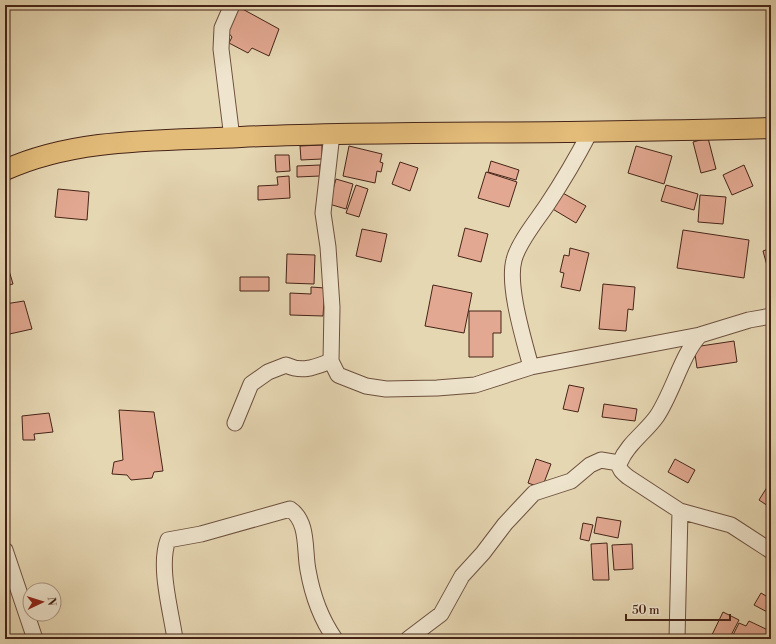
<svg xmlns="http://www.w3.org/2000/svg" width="776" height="644" font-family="'Libre Bodoni',serif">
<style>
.building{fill:#e2a891;stroke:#452317}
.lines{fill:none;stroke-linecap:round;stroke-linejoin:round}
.minor-casing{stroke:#6d503e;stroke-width:17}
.major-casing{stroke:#452317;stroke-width:22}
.minor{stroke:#efe5ce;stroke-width:15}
.major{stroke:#e3bc7a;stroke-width:20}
</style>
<rect width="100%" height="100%" fill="#e6d7b3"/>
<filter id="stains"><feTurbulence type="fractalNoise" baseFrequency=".005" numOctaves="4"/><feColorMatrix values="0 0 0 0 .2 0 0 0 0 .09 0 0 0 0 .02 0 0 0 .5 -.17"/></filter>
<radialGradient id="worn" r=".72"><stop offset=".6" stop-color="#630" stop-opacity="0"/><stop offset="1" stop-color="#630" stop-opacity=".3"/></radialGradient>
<path class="building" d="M237 6 279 29 269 56 252 48 248 53 229 43 232 37 226 30Z
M708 138 716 169 701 173 693 142Z
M322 145V159L301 160 300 146Z
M349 146 382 154 380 162 383 163 381 172 377 171 375 183 343 176Z
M636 146 672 156 664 184 628 173Z
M275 155H289L290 171 276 172Z
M491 161 519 170 516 180 488 172Z
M400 162 418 168 410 191 392 184Z
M320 165V176L297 177V166Z
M744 165 753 186 732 195 723 175Z
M486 172 517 182 509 207 478 198Z
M289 176 290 198 258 200V186L278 185 277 177Z
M336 179 353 184 346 209 329 204Z
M356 185 368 189 359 217 346 213Z
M666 185 698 194 694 210 661 201Z
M58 189 89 192 87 220 55 217Z
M561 192 586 206 576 223 551 208Z
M700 195 726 197 723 224 698 222Z
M465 228 488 234 481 262 458 256Z
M362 229 387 234 381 262 356 256Z
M683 230 749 240 744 278 677 268Z
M570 248 589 253 580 291 561 287 564 273 560 272 564 255 569 256Z
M771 248V280L763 251Z
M287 254 315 255 314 284 286 283Z
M5 257 13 284 5 286Z
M240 277H269V291H240Z
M603 284 635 287 633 310 628 309 626 331 599 329Z
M433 285 472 293 464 333 425 326Z
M311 287 325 288 323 316 290 315V293L311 294Z
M24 301 32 329 5 335V304Z
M469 311H501V333H493V357H469Z
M734 341 737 362 697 368 694 347Z
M569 385 584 388 578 412 563 409Z
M604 404 637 409 635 421 602 417Z
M119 410 154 412 163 471 154 472 152 478 131 480 127 475 112 474 114 462 123 460Z
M49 413 53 432 34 434 35 440H23L22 416Z
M536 459 551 464 542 488 528 483Z
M675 459 695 470 688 483 668 472Z
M771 481V508L759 500Z
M597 517 621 521 618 538 594 533Z
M583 523 593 525 589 541 580 539Z
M607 543 609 580H593L591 544Z
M632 544 633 569 614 570 612 545Z
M761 593 771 599V614L754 605Z
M723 612 739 620 729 639H710Z
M749 621 770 631 766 639H731L739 623 746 626Z"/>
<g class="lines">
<g class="minor-casing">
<path id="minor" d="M332 134 323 213 328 247 332 307 331 361 338 375 366 386 386 389 437 388 475 385 531 367 700 335 749 320 771 316
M232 138 221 49 222 28 232 5
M700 335C682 354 673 392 657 416 646 432 628 443 620 462 617 468 623 473 628 477L680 511 731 525 771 551
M531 367C524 340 507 286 514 260 518 243 537 220 547 205 563 181 577 157 590 132
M235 423 251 384 268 372 286 365C303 373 315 367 331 361
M5 550 35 639
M175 639C171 611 158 566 168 540L201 534 290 509C309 522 304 550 308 570 312 593 321 619 335 639
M408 639 441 614 462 576 483 553 505 524 534 493 571 481 590 465 601 460 619 463
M677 639 680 511"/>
</g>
<g class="major-casing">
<path id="major" d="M5 170C77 137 163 141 241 137 349 132 458 133 566 132 634 131 703 130 771 128"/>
</g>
<use href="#minor" class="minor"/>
<use href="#major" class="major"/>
</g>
<rect width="776" height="644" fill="none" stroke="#e6d7b3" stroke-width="20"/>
<rect x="6" y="6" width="764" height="632" fill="none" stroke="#452317" stroke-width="2"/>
<rect x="10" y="10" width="756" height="624" fill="none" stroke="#452317"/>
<g transform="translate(42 602) rotate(86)"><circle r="19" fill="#efe5ce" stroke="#ab9785"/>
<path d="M0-3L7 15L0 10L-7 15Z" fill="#8f2418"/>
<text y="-6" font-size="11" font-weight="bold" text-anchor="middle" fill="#452317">N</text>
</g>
<path d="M626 614v6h104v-6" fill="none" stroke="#452317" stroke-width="2"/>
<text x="632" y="614" font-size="12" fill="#452317" stroke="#efe5ce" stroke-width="3" paint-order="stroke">50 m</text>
<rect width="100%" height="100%" filter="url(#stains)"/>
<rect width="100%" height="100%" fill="url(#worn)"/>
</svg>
